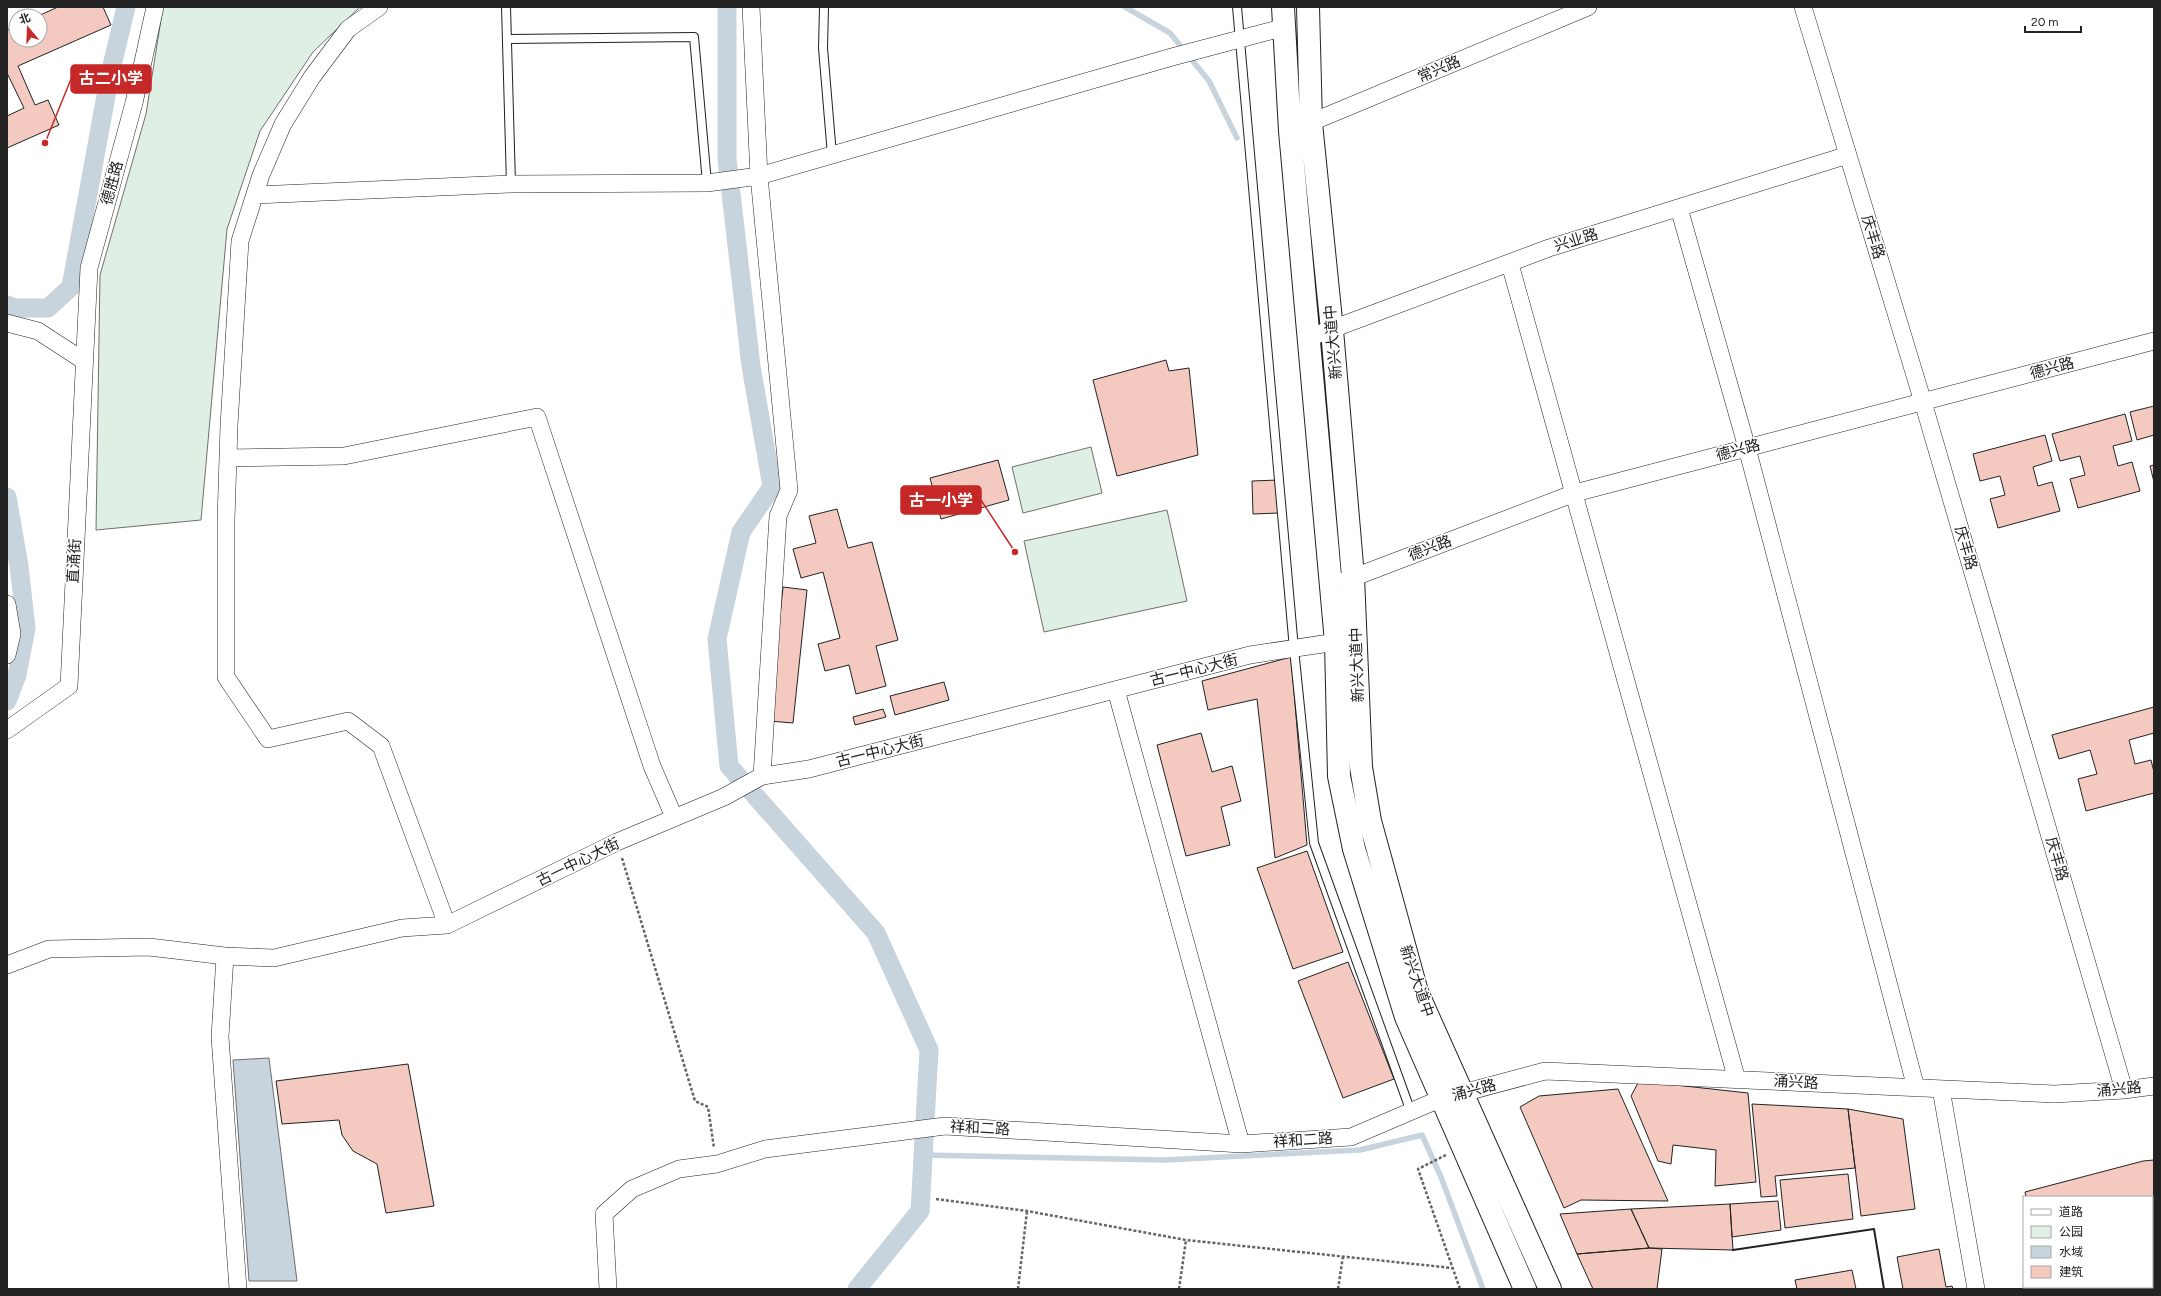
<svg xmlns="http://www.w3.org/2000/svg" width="2161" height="1296" font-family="Figtree,'Noto Sans SC',sans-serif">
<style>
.green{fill:#e0efe3;stroke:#6f6f6f}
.water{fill:#c7d3dd;stroke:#6f6f6f}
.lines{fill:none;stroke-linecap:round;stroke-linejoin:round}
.stream{stroke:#c7d3dd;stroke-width:5.5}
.canal{stroke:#c7d3dd;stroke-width:19}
.building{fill:#f3c9c0;stroke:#222}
.service-casing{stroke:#222;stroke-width:10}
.minor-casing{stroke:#222;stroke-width:18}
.secondary-casing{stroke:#222;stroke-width:24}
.path{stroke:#646464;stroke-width:2.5;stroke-dasharray:3 2;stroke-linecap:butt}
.service{stroke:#fff;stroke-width:8}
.minor{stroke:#fff;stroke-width:17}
.secondary{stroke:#fff;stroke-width:22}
.wall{stroke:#222;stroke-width:2}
.labels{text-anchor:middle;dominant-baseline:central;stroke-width:3;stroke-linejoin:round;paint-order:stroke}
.street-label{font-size:15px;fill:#222;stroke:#fff}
.leader{fill:none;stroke:#c62828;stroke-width:1.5}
.callout-dot{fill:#c62828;stroke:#fff;stroke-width:1.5}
.callout{fill:#c62828;stroke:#c62828;stroke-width:1.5}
.callout-label{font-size:16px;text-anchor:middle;font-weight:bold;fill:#fff}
</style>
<rect width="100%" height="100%" fill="#fff"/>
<path class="green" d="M163 7H360L313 52 260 131 227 229 201 520 96 530 100 275 146 114Z
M1091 447 1102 493 1023 513 1012 467Z
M1167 510 1187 601 1044 632 1024 541Z"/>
<path class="water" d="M269 1058 297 1281H249L233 1060Z"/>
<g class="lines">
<path class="stream" d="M1125 7 1170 33 1209 81 1237 138
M923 1155 1165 1160 1360 1150 1422 1135 1441 1177 1483 1289"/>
<path class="canal" d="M727 7V159L751 366 772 487 741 532 717 639 729 766 876 933 929 1050 920 1211 857 1289
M7 305 14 308H48L71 287 110 74 126 7
M7 497 19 566 26 628 17 675 7 701"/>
</g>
<path class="building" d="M58 7H103L111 25 18 66 35 105 48 100 59 125 7 148V116L24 108 7 73V30L16 26V40H40V16H38Z
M1166 360 1169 371 1189 368 1198 455 1117 476 1093 380Z
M2154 406V435L2137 440 2130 412Z
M2125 414 2132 441 2113 446 2118 466 2132 462 2140 491 2078 508 2070 479 2085 475 2080 456 2060 461 2052 434Z
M2045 435 2052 461 2033 467 2038 486 2052 482 2060 511 1998 528 1990 499 2005 495 2000 476 1980 481 1973 454Z
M998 460 1009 500 941 519 930 478Z
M2154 465V482L2150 466Z
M1278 480 1279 513 1253 514 1252 481Z
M837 509 848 548 872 542 898 640 876 646 886 686 856 694 849 665 825 671 818 644 840 638 823 572 801 578 793 549 816 543 809 516Z
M783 587 807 590 793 723 769 721Z
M1291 657 1307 845 1275 858 1257 699 1208 710 1202 681Z
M944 682 949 700 895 715 890 696Z
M2154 707V733L2129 740 2135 764 2151 760 2154 772V793L2086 811 2078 779 2097 774 2090 750 2059 759 2052 735Z
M883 709 886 717 855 725 853 717Z
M1201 733 1212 772 1232 766 1241 801 1221 807 1230 845 1186 856 1157 745Z
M1307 851 1343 952 1293 969 1257 868Z
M1348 962 1394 1079 1343 1098 1298 981Z
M408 1064 434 1206 386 1213 377 1164 353 1151 342 1135 339 1120 282 1124 276 1081Z
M1639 1081 1748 1093 1756 1182 1715 1186 1716 1150 1673 1145 1671 1164 1658 1161 1631 1096Z
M1618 1089 1668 1201 1581 1200 1564 1208 1520 1107 1539 1096Z
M1752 1104 1848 1109 1855 1168 1775 1176 1777 1196 1761 1197Z
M1848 1109 1903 1119 1915 1209 1861 1216Z
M2154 1160V1197H2026L2025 1192 2143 1161Z
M1848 1174 1853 1219 1785 1228 1780 1180Z
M1778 1201 1781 1230 1732 1237 1730 1204Z
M1730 1204 1733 1250 1649 1248 1631 1209Z
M1631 1209 1649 1248 1577 1254 1560 1214Z
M1649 1248 1662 1249 1657 1289H1593L1577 1254Z
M1939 1249 1946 1287 1952 1286 1953 1289H1903L1897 1257Z
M1852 1270 1856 1289H1797L1795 1280Z"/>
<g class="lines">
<g class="service-casing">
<path id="service" d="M506 7 511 184
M824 7 823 48 832 155
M1237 7 1294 649 1314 843 1411 1112
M508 39 694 37 707 183"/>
</g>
<g class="minor-casing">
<path id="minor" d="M379 7 348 29 312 77 283 124 261 175 240 241 229 426 226 520V677L268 739 348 721 381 746 447 925
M751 7 759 176 789 490 778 516 762 776
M1803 7 1923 402 2124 1090
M1300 127 1588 7
M255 195 511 184 707 183 759 176 1172 57 1285 27
M1679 208 1747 448 1916 1088
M1510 264 1737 1080
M7 323 38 331 84 361
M1308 338 1549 248 1848 155
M228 458 344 456 537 417 652 766 674 817
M1331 586 1575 493 2154 341
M7 604 12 634 7 655
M1116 690 1241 1144
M7 730 69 686 89 268 134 103 155 7
M7 965 49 949 149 947 225 956
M1941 1089 1976 1289
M238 1289 220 1037 225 956 274 958 402 928 447 925 617 842 724 797 762 776 809 769 1250 655 1336 642
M608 1289 604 1214 632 1189 679 1169 717 1164 765 1149 945 1126 1241 1144 1351 1137 1440 1099 1545 1071 2055 1094 2124 1090 2154 1086"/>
</g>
<g class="secondary-casing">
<path id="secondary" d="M1283 7 1290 131 1336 642 1339 776 1354 849 1406 1017 1525 1289
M1308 7 1311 123 1332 330 1353 577 1361 767 1370 821 1417 992 1550 1289"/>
</g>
<path class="path" d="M622 858 695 1101 708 1107 714 1148
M1446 1155 1418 1169 1460 1289
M936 1199 1027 1211 1186 1240 1452 1268
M1018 1289 1027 1211
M1179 1289 1186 1240
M1338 1289 1343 1256"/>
<use href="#service" class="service"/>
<use href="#minor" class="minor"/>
<use href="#secondary" class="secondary"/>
<path class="wall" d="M1733 1250 1874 1229 1884 1289"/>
</g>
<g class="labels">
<g class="street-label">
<text transform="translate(1439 69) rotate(-23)">常兴路</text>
<text transform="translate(112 183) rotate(-75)">德胜路</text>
<text transform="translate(1873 237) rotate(73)">庆丰路</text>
<text transform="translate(1576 240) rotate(-17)">兴业路</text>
<text transform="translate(1333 342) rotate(-95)">新兴大道中</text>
<text transform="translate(2052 368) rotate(-15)">德兴路</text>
<text transform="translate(1738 450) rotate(-15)">德兴路</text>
<text transform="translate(1430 548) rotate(-21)">德兴路</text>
<text transform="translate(1966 548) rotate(74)">庆丰路</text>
<text transform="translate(74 561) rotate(-87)">直涌街</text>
<text transform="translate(1357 665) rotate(-92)">新兴大道中</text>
<text transform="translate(1194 670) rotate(-14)">古一中心大街</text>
<text transform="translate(880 751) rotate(-14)">古一中心大街</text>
<text transform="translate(2057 859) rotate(74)">庆丰路</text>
<text transform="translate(578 862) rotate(-26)">古一中心大街</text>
<text transform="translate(1417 981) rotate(71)">新兴大道中</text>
<text transform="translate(1796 1082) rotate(3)">涌兴路</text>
<text transform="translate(2119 1089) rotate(-5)">涌兴路</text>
<text transform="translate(1474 1090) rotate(-15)">涌兴路</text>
<text transform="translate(980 1128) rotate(3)">祥和二路</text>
<text transform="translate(1303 1140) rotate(-4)">祥和二路</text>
</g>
</g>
<path class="leader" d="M45 143L71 79M1015 552L981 500"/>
<g class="callout-dot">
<circle cx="45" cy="143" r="4"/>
<circle cx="1015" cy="552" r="4"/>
</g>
<g class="callout">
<rect x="71" y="65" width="80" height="28" rx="4"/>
<rect x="901" y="486" width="80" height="28" rx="4"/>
</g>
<g class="callout-label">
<text x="111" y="84">古二小学</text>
<text x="941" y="506">古一小学</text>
</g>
<rect width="2161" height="1296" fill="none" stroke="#222222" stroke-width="16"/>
<rect x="2023" y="1196" width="130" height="92" fill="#ffffff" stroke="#a7a7a7"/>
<rect x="2031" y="1209" width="20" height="6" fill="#ffffff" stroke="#a7a7a7"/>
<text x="2059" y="1216" font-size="12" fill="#222222">道路</text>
<rect x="2031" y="1226" width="20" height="12" fill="#e0efe3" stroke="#a7a7a7"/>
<text x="2059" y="1236" font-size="12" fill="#222222">公园</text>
<rect x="2031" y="1246" width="20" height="12" fill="#c7d3dd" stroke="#a7a7a7"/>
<text x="2059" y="1256" font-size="12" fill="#222222">水域</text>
<rect x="2031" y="1266" width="20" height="12" fill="#f3c9c0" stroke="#a7a7a7"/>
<text x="2059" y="1276" font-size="12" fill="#222222">建筑</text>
<g transform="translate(28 28) rotate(341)"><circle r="19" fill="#ffffff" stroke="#a7a7a7"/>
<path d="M0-3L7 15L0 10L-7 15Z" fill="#c62828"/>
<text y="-6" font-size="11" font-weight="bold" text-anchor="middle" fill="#222222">北</text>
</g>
<path d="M2025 26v6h56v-6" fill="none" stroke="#222222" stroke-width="2"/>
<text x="2031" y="26" font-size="12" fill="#222222" stroke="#ffffff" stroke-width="3" paint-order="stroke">20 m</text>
</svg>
